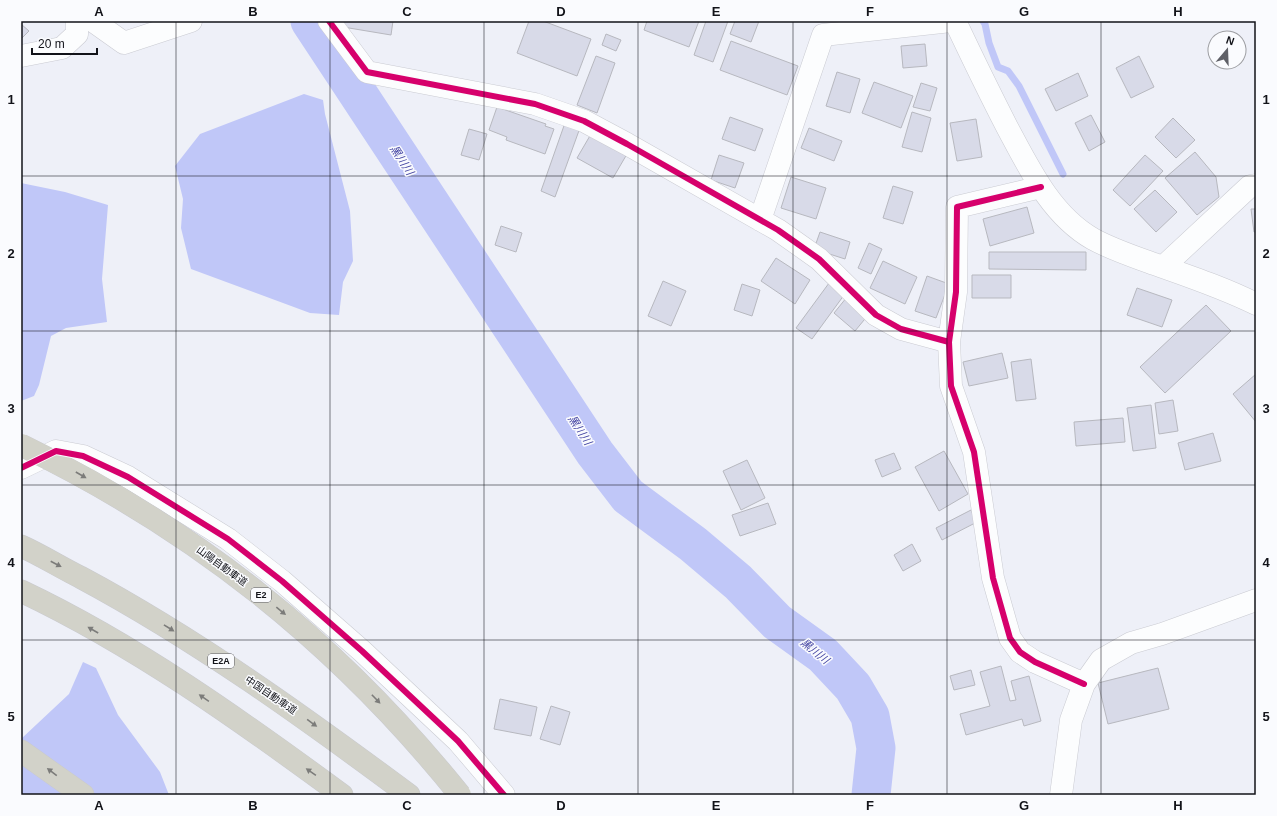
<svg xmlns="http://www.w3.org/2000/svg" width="1277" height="816" font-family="Arial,'Noto Sans JP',sans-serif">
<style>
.water{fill:#c0c7f8}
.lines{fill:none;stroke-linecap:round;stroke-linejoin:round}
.stream{stroke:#c0c7f8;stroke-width:7}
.river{stroke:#c0c7f8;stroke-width:39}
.building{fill:#d8dae8;stroke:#b7b8bf}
.minor-casing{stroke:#cacbd2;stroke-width:23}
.highway-casing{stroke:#c9cacf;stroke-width:23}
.minor{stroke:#fcfdfe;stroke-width:22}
.highway{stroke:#d2d2c9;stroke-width:22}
.highway-bridge-casing{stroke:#c9cacf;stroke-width:23;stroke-linecap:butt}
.highway-bridge{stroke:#d2d2c9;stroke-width:22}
.cycleway-casing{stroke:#fafbfe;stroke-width:8}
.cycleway{stroke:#d6006c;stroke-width:6}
.oneway{fill:#7c7c7a}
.grid{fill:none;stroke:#121319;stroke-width:1;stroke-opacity:0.55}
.labels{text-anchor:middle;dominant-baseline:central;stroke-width:3;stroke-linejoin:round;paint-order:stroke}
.shield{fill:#fafbfe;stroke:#58595e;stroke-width:1}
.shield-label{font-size:9px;font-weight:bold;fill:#121319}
.street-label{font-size:10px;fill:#121319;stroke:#fafbfe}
.water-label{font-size:11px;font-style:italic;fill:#4243a2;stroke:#fafbfe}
.neatline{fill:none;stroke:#121319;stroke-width:1.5}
.grid-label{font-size:13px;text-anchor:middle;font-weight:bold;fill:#121319}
</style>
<rect width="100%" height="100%" fill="#eef0f8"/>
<path class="water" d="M304 94 323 100 325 114 350 211 353 261 343 282 339 315 310 313 191 269 181 228 183 199 175 166 200 134Z
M21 183 65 192 108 205 102 279 107 322 66 328 51 336 39 385 34 396 21 401Z
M83 662 96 668 118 715 160 772 169 795H21V739L69 694Z"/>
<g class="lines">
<path class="stream" d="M983 21 985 24 989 43 998 67 1008 71 1019 86 1063 174"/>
<path class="river" d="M310 21 595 453 628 496 693 544 738 582 777 622 823 655 853 687 870 716 876 748 871 795"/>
</g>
<path class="building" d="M338 21H393L391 35 337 26Z
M529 21H543L591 39 577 76 517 53Z
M647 21H699L689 47 644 30Z
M706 21H728L713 62 694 55Z
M735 21H759L751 42 730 34Z
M21 24 29 31 21 39Z
M606 34 621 40 616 51 602 45Z
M731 41 798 66 787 95 720 70Z
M925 44 927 66 903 68 901 46Z
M596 56 615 63 597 113 577 105Z
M1139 56 1154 87 1131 98 1116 68Z
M837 72 860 79 850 113 826 106Z
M1078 73 1088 96 1056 111 1045 89Z
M874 82 913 96 901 128 862 113Z
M921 83 937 88 930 111 913 107Z
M497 107 546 124 545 126 554 129 545 154 506 140 507 137 489 130Z
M912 112 931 118 922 152 902 147Z
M1091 115 1105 142 1089 151 1075 123Z
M730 117 763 129 755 151 722 139Z
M1173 118 1195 140 1176 158 1155 137Z
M976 119 982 157 957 161 950 123Z
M566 120 581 125 555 197 541 191Z
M809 128 842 141 834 161 801 148Z
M469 129 487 134 479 160 461 155Z
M591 134 627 154 613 178 577 158Z
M1195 152 1216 177 1219 197 1197 215 1165 178Z
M719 155 744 163 735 188 711 180Z
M1145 155 1163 171 1130 206 1113 190Z
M791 177 826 188 816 219 781 208Z
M893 186 913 192 903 224 883 218Z
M1155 190 1177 212 1156 232 1134 209Z
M1027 207 1034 233 990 246 983 219Z
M1251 209H1256V232H1254Z
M501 226 522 233 516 252 495 245Z
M820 232 850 242 845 259 814 249Z
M869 243 882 249 871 274 858 268Z
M989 252H1086V270L989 269Z
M776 258 810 280 795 304 761 281Z
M883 261 917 277 905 304 870 288Z
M972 275H1011V298H972Z
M927 276 949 284 936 318 915 311Z
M832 279 847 291 812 339 796 328Z
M663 281 686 291 671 326 648 316Z
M742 284 760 290 752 316 734 310Z
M1137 288 1172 300 1162 327 1127 315Z
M847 297 869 314 855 331 834 313Z
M1206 305 1231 331 1165 393 1140 367Z
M1002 353 1008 378 969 386 963 362Z
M1031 359 1036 399 1016 401 1011 362Z
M1256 374V422L1233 394Z
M1173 400 1178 431 1159 434 1155 403Z
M1151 405 1156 448 1133 451 1127 408Z
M1123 418 1125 442 1076 446 1074 422Z
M1213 433 1221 461 1185 470 1178 443Z
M944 451 968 494 939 511 915 467Z
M894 453 901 469 882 477 875 460Z
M747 460 765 498 741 510 723 471Z
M768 503 776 524 740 536 732 515Z
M971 510 977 522 942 540 936 528Z
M912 544 921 561 903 571 894 555Z
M1001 666 1010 701 1016 700 1011 681 1029 676 1041 721 1024 726 1022 719 966 735 960 714 990 706 980 672Z
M1158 668 1169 709 1108 724 1098 683Z
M971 670 975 685 954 690 950 676Z
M500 699 537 707 531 736 494 729Z
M551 706 570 712 560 745 540 739Z"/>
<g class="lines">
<g class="minor-casing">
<path id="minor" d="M93 21 124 43 191 21
M329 21 367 72 535 104 584 121 627 144 778 230 819 259 876 315 901 329 949 342
M955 21C972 57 989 92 1007 127 1029 168 1051 215 1093 239 1113 250 1135 257 1157 265 1191 277 1224 288 1256 304
M21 56 62 48 77 34V21
M1041 187 957 207 956 292 949 342 951 386 974 452 993 578 1010 638 1020 652 1035 662 1084 684
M760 220 823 35 951 21
M1163 267 1250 186 1256 185
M21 468 56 451 83 456 128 477 228 539 282 581 362 651 458 741 504 795
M1061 795 1071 720 1084 684 1101 660 1131 643 1162 634 1256 600"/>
</g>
<g class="highway-casing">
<path id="highway" d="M21 546C41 555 60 567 80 577 196 639 304 717 409 795
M21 591C135 645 240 720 342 795
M21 751 83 795"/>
</g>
<use href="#minor" class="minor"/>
<use href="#highway" class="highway"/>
<g class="highway-bridge-casing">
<path id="highway-bridge" d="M21 445C196 530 338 643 460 795"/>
</g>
<use href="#highway-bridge" class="highway-bridge"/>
<g class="cycleway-casing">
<path id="cycleway" d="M329 21 367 72 535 104 584 121 627 144 778 230 819 259 876 315 901 329 949 342
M1041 187 957 207 956 292 949 342 951 386 974 452 993 578 1010 638 1020 652 1035 662 1084 684
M21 468 56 451 83 456 128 477 228 539 282 581 362 651 458 741 504 795"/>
</g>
<use href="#cycleway" class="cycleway"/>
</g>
<defs><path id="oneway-solid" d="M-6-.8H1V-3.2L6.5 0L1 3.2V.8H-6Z"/></defs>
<g class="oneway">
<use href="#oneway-solid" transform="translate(81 475) rotate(30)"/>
<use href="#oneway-solid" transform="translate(56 564) rotate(28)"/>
<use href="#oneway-solid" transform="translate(281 611) rotate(39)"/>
<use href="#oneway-solid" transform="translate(169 628) rotate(32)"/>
<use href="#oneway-solid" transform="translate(93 630) rotate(-150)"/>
<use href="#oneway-solid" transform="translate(204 698) rotate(-145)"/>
<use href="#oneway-solid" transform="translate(376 699) rotate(46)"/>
<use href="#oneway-solid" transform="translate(312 723) rotate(36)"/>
<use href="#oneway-solid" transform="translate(52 772) rotate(-143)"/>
<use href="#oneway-solid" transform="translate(311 772) rotate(-145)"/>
</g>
<path class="grid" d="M176 21V795M330 21V795M484 21V795M638 21V795M793 21V795M947 21V795M1101 21V795M21 176H1256M21 331H1256M21 485H1256M21 640H1256"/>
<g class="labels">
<g class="shield">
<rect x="251" y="588" width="20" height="14" rx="3"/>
<rect x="208" y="654" width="26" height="14" rx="3"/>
</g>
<g class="shield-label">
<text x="261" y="595">E2</text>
<text x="221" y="661">E2A</text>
</g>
<g class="street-label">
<text transform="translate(222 566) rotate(36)">山陽自動車道</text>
<text transform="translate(271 695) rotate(34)">中国自動車道</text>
</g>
<g class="water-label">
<text transform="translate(402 160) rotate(57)">黒川川</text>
<text transform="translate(580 430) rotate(57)">黒川川</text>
<text transform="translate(815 651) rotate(39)">黒川川</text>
</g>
</g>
<rect width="1277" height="816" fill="none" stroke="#fafbfe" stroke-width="44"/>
<g transform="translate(1227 50) rotate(19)"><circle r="19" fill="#fafbfe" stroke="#9d9ea2"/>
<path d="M0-3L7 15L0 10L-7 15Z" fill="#5f6067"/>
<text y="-6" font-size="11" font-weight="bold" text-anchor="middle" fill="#121319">N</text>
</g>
<path d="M32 48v6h65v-6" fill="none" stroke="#121319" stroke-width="2"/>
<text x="38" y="48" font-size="12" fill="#121319" stroke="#fafbfe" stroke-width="3" paint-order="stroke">20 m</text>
<rect x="22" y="22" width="1233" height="772" class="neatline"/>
<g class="grid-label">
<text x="99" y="16">A</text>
<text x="253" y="16">B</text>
<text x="407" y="16">C</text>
<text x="561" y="16">D</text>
<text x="716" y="16">E</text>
<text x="870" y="16">F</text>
<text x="1024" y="16">G</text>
<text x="1178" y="16">H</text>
<text x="11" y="104">1</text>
<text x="1266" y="104">1</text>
<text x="11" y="258">2</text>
<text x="1266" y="258">2</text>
<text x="11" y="413">3</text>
<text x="1266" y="413">3</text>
<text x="11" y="567">4</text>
<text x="1266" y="567">4</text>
<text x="11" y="721">5</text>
<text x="1266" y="721">5</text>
<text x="99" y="810">A</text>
<text x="253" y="810">B</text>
<text x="407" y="810">C</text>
<text x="561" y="810">D</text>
<text x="716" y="810">E</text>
<text x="870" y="810">F</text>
<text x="1024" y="810">G</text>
<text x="1178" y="810">H</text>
</g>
</svg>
